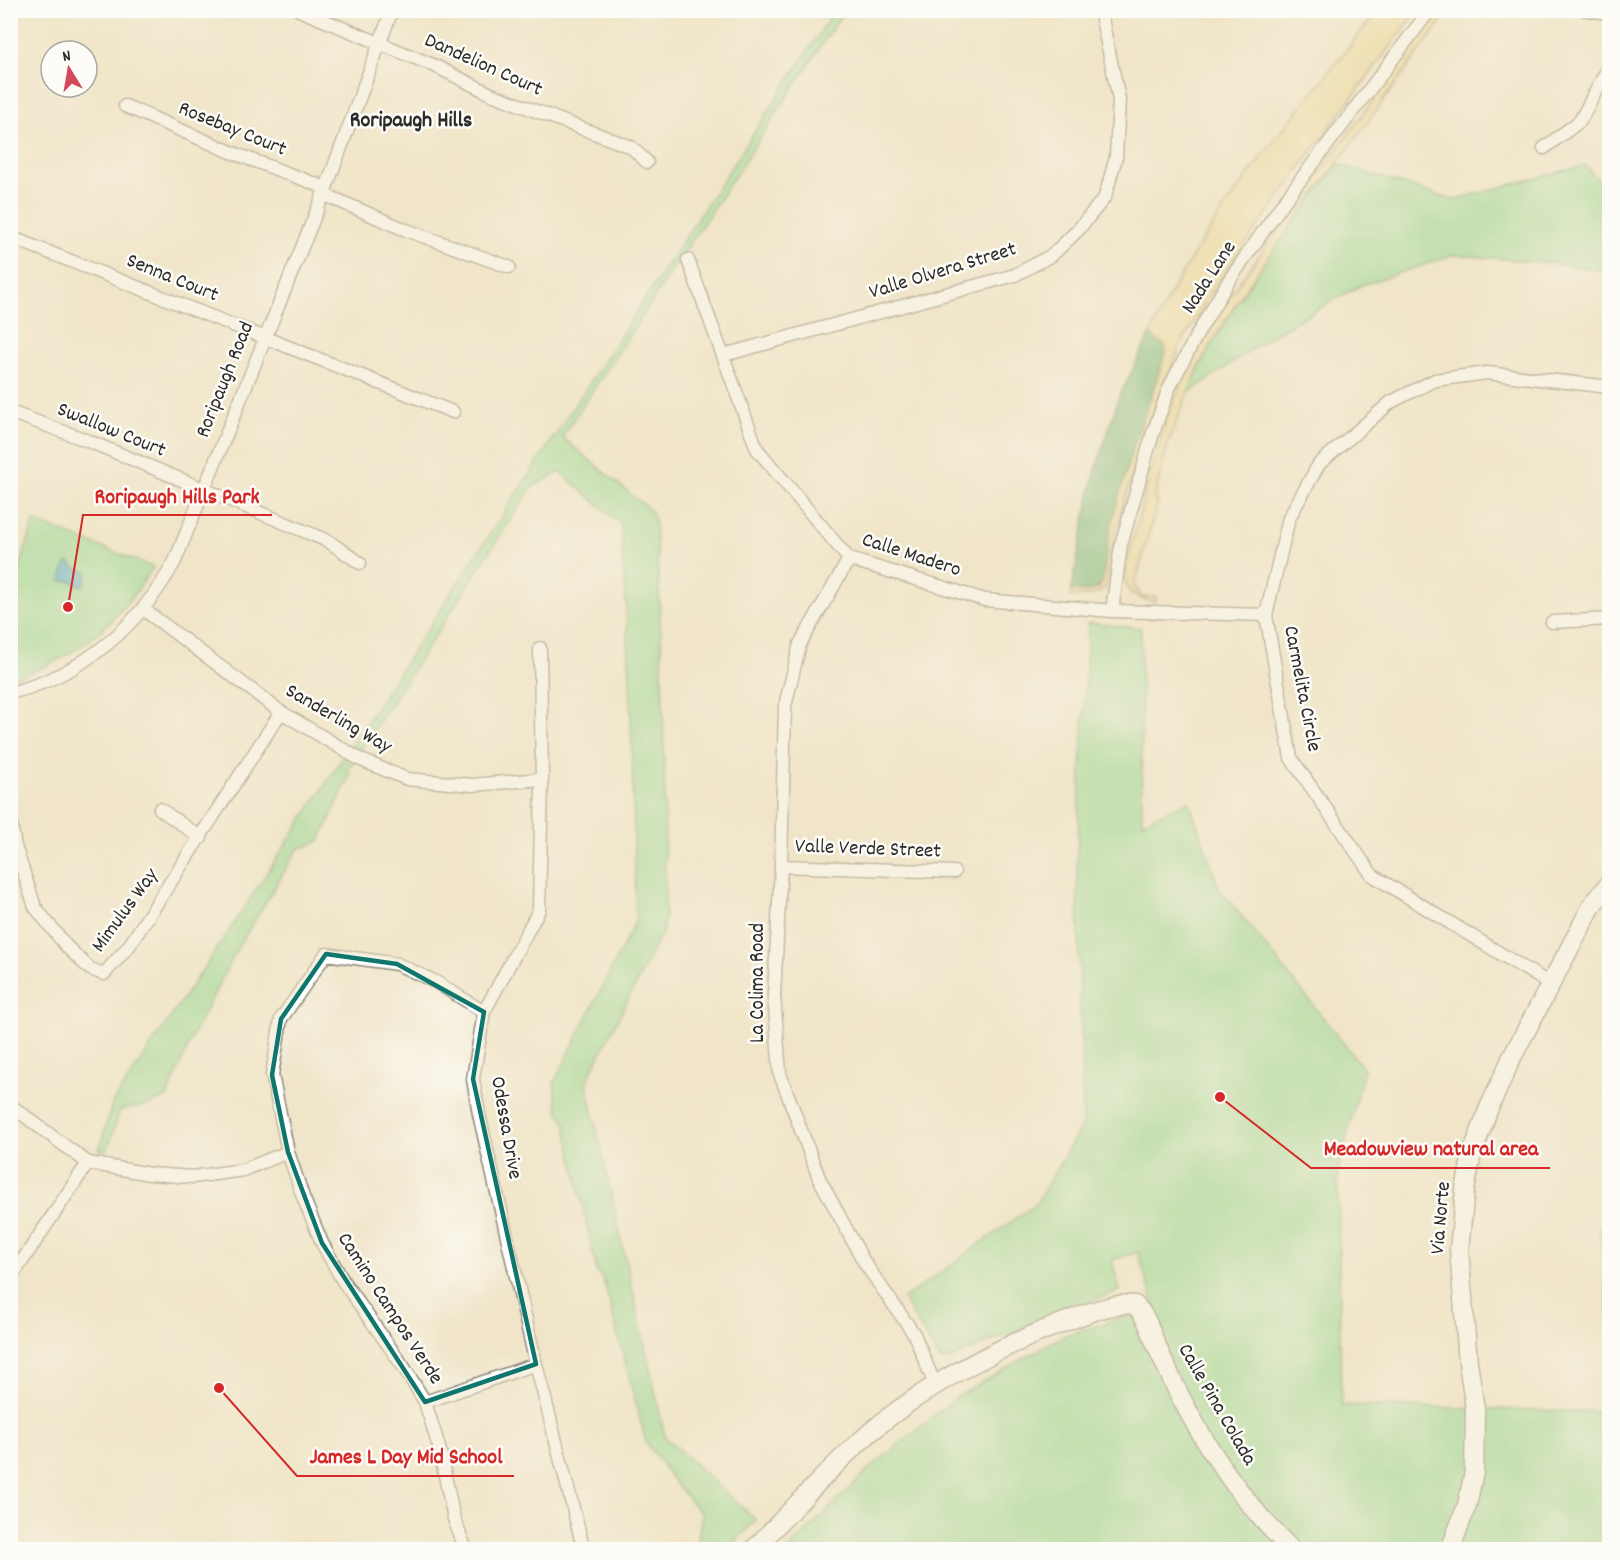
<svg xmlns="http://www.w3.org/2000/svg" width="1620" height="1560" font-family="Dekko,sans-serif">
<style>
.green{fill:#91d993;stroke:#5e825f;stroke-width:1.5}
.forest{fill:#74b97d;stroke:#507254;stroke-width:1.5}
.sand{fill:#eeda9e;stroke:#8c8264;stroke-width:1.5}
.water{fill:#51b0d0;stroke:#3e6e7e;stroke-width:1.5}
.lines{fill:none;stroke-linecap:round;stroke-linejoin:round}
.street-casing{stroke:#8e887a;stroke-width:15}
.secondary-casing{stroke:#8e887a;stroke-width:21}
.street{stroke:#fff;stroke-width:12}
.secondary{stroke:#fff;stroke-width:18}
.marked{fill:none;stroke:#0f766e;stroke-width:4.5;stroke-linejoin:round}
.labels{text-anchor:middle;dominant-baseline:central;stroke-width:5;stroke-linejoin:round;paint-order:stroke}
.street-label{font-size:21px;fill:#2b2b2b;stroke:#fdfcf7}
.neighbourhood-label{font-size:22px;font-weight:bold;fill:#2b2b2b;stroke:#fdfcf7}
.leader{fill:none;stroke:#d62828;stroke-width:2}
.callout-dot{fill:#d62828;stroke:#fdfcf7;stroke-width:2}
.callout-label{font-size:22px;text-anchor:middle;font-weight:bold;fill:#d62828;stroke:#fdfcf7;stroke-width:5;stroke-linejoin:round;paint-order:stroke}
</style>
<rect width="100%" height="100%" fill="#fdfcf7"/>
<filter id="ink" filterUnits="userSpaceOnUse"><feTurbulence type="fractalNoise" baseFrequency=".0167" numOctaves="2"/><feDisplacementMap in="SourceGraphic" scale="12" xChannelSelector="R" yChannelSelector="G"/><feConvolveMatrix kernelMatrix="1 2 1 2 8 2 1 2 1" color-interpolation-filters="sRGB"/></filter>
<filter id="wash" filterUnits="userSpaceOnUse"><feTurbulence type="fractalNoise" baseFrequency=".008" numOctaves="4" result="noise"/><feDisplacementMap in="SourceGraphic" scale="24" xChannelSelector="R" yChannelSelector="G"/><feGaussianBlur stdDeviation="1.35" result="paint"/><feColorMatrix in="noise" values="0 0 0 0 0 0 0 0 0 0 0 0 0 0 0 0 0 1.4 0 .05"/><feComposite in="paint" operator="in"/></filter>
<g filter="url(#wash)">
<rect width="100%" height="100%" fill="#f0e5c9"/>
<path class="green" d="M834 11H844L562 437 652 512 655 523C664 654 665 785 665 916L663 931 588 1078 587 1085 665 1437 756 1520 728 1549H708L698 1539 702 1515 676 1484 646 1442 603 1278 597 1273 565 1122 558 1109 554 1083 636 920 630 677 621 524 560 472 532 487 347 771 351 773 320 841 298 849 237 949 192 1037 167 1097 145 1106 120 1110 107 1151 99 1149 113 1102 223 940Z
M1338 164 1453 200 1585 165 1609 193V272L1554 263 1454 255 1359 286 1279 331 1187 394C1225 309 1283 238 1338 164Z
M34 521 153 567C118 623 75 660 11 679V598Z
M1088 623 1141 628 1142 822 1189 801 1219 888 1364 1069 1338 1171 1341 1405 1609 1412V1549L788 1550 869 1469 958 1396 1063 1336 1155 1307 1138 1252 1112 1260 1120 1291 1044 1318 948 1360H940L903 1299 1036 1204 1083 1124 1077 857Z
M1609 1209H1610L1609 1318 1600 1229Z"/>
<path class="forest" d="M1150 335 1165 346 1166 353 1129 461 1111 525 1103 580C1097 593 1084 592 1071 591L1093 479 1118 399Z"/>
<path class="sand" d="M1378 11H1417L1311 152 1213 289 1180 346 1143 439 1116 528 1106 587C1095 597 1084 596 1070 596L1071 591 1085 592 1099 588 1103 580 1111 525 1129 461 1166 353 1165 346 1150 335C1159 317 1167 299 1177 282 1233 186 1309 97 1378 11Z
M1439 11H1449L1245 289 1216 336 1200 364 1178 417 1167 447 1154 499 1158 501 1134 586 1142 597H1156V602C1135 599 1121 591 1126 567L1147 485 1168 414 1198 347 1228 298Z"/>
<path class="water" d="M67 562 72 564V567L88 573 83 586 66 580 65 582 60 580Z"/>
</g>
<g filter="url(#ink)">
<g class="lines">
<g class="street-casing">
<path id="street" d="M299 10 435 66 491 94 631 147 647 162
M1586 10 1610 13
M125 106 231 152 326 188
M1544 148 1580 121 1607 70 1610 56
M323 194 406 230 509 267
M10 237 453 412
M688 260 757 449 849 559 985 600 1112 611 1266 615
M724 355 1015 275 1052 255 1078 230 1105 197 1116 157 1119 99 1100 10
M10 412 86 440 328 541 360 563
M849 559 800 644 785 706 781 866 774 995 780 1074 819 1178 864 1262 914 1334 935 1385
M143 609 281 712 361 760 407 779 472 785 542 779
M1112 611 1121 545 1152 436 1169 388 1199 331 1228 282 1283 203 1430 10
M1552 622 1610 619
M540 648 542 779 539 910 484 1012 473 1079 479 1114 536 1364 583 1547
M10 693C83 675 140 625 175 561L326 188 392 10
M160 809 201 838
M10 820 15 846 35 907 67 947 90 969 104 974 129 946 281 712
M781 866 954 872
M1550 984 1372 875 1291 758 1266 615 1289 518 1319 464 1391 402 1435 380 1487 373 1610 387
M10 1105 88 1163 150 1174 193 1177 243 1170 288 1152
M10 1279 88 1163
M425 1402 536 1364
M466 1550 454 1519 439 1447 425 1402 403 1366 343 1281 322 1243 303 1197 288 1152 272 1075 281 1019 326 954 397 964 436 982 484 1012"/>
</g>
<g class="secondary-casing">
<path id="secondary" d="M753 1550C800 1503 844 1450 897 1411 946 1375 1001 1347 1057 1325 1081 1316 1110 1302 1135 1305 1149 1319 1150 1332 1158 1349 1164 1363 1171 1377 1177 1390 1206 1448 1245 1505 1292 1550
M1450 1550 1467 1505 1474 1472 1475 1409 1468 1362 1459 1249 1465 1190 1472 1154 1489 1108 1511 1059 1593 904 1610 883"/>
</g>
<use href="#street" class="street"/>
<use href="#secondary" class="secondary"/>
</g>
</g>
<path d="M0 0H1620V1560H0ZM326 954 397 964 484 1012 473 1079 536 1364 425 1402 322 1243 288 1152 272 1075 281 1019Z" fill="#f0e5c9" fill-opacity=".55" fill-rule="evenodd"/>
<path class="marked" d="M326 954 397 964 484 1012 473 1079 536 1364 425 1402 322 1243 288 1152 272 1075 281 1019Z"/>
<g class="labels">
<g class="street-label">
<text transform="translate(483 66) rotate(24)">Dandelion Court</text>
<text transform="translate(232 130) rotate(22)">Rosebay Court</text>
<text transform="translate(943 272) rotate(-17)">Valle Olvera Street</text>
<text transform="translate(1210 278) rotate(-57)">Nada Lane</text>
<text transform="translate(172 279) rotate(22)">Senna Court</text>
<text transform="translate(226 380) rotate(-68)">Roripaugh Road</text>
<text transform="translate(111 431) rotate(22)">Swallow Court</text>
<text transform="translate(911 556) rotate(18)">Calle Madero</text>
<text transform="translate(1301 689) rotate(79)">Carmelita Circle</text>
<text transform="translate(338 720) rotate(30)">Sanderling Way</text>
<text transform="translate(868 850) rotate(2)">Valle Verde Street</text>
<text transform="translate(126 911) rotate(-54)">Mimulus Way</text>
<text transform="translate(759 983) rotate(-90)">La Colima Road</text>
<text transform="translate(505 1128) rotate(80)">Odessa Drive</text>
<text transform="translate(1442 1218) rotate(-85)">Via Norte</text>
<text transform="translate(389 1309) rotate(57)">Camino Campos Verde</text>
<text transform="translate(1216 1405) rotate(60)">Calle Pina Colada</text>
</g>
<g class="neighbourhood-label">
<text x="411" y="121">Roripaugh Hills</text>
</g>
</g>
<path class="leader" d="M68 607L83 515H272M1220 1097L1311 1168H1550M219 1388L297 1476H514"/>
<g class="callout-dot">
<circle cx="68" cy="607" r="6"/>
<circle cx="1220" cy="1097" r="6"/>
<circle cx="219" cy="1388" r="6"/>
</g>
<g class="callout-label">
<text x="177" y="503">Roripaugh Hills Park</text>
<text x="1431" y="1155">Meadowview natural area</text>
<text x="406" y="1463">James L Day Mid School</text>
</g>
<rect width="1620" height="1560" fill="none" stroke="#fdfcf7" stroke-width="36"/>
<g transform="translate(69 69) rotate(349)"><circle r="28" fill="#fdfcf7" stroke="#a9a8a5" stroke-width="1.5"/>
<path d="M0-4.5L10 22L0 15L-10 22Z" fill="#d1495b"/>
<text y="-9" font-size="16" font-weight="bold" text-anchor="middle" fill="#2b2b2b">N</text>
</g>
</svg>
